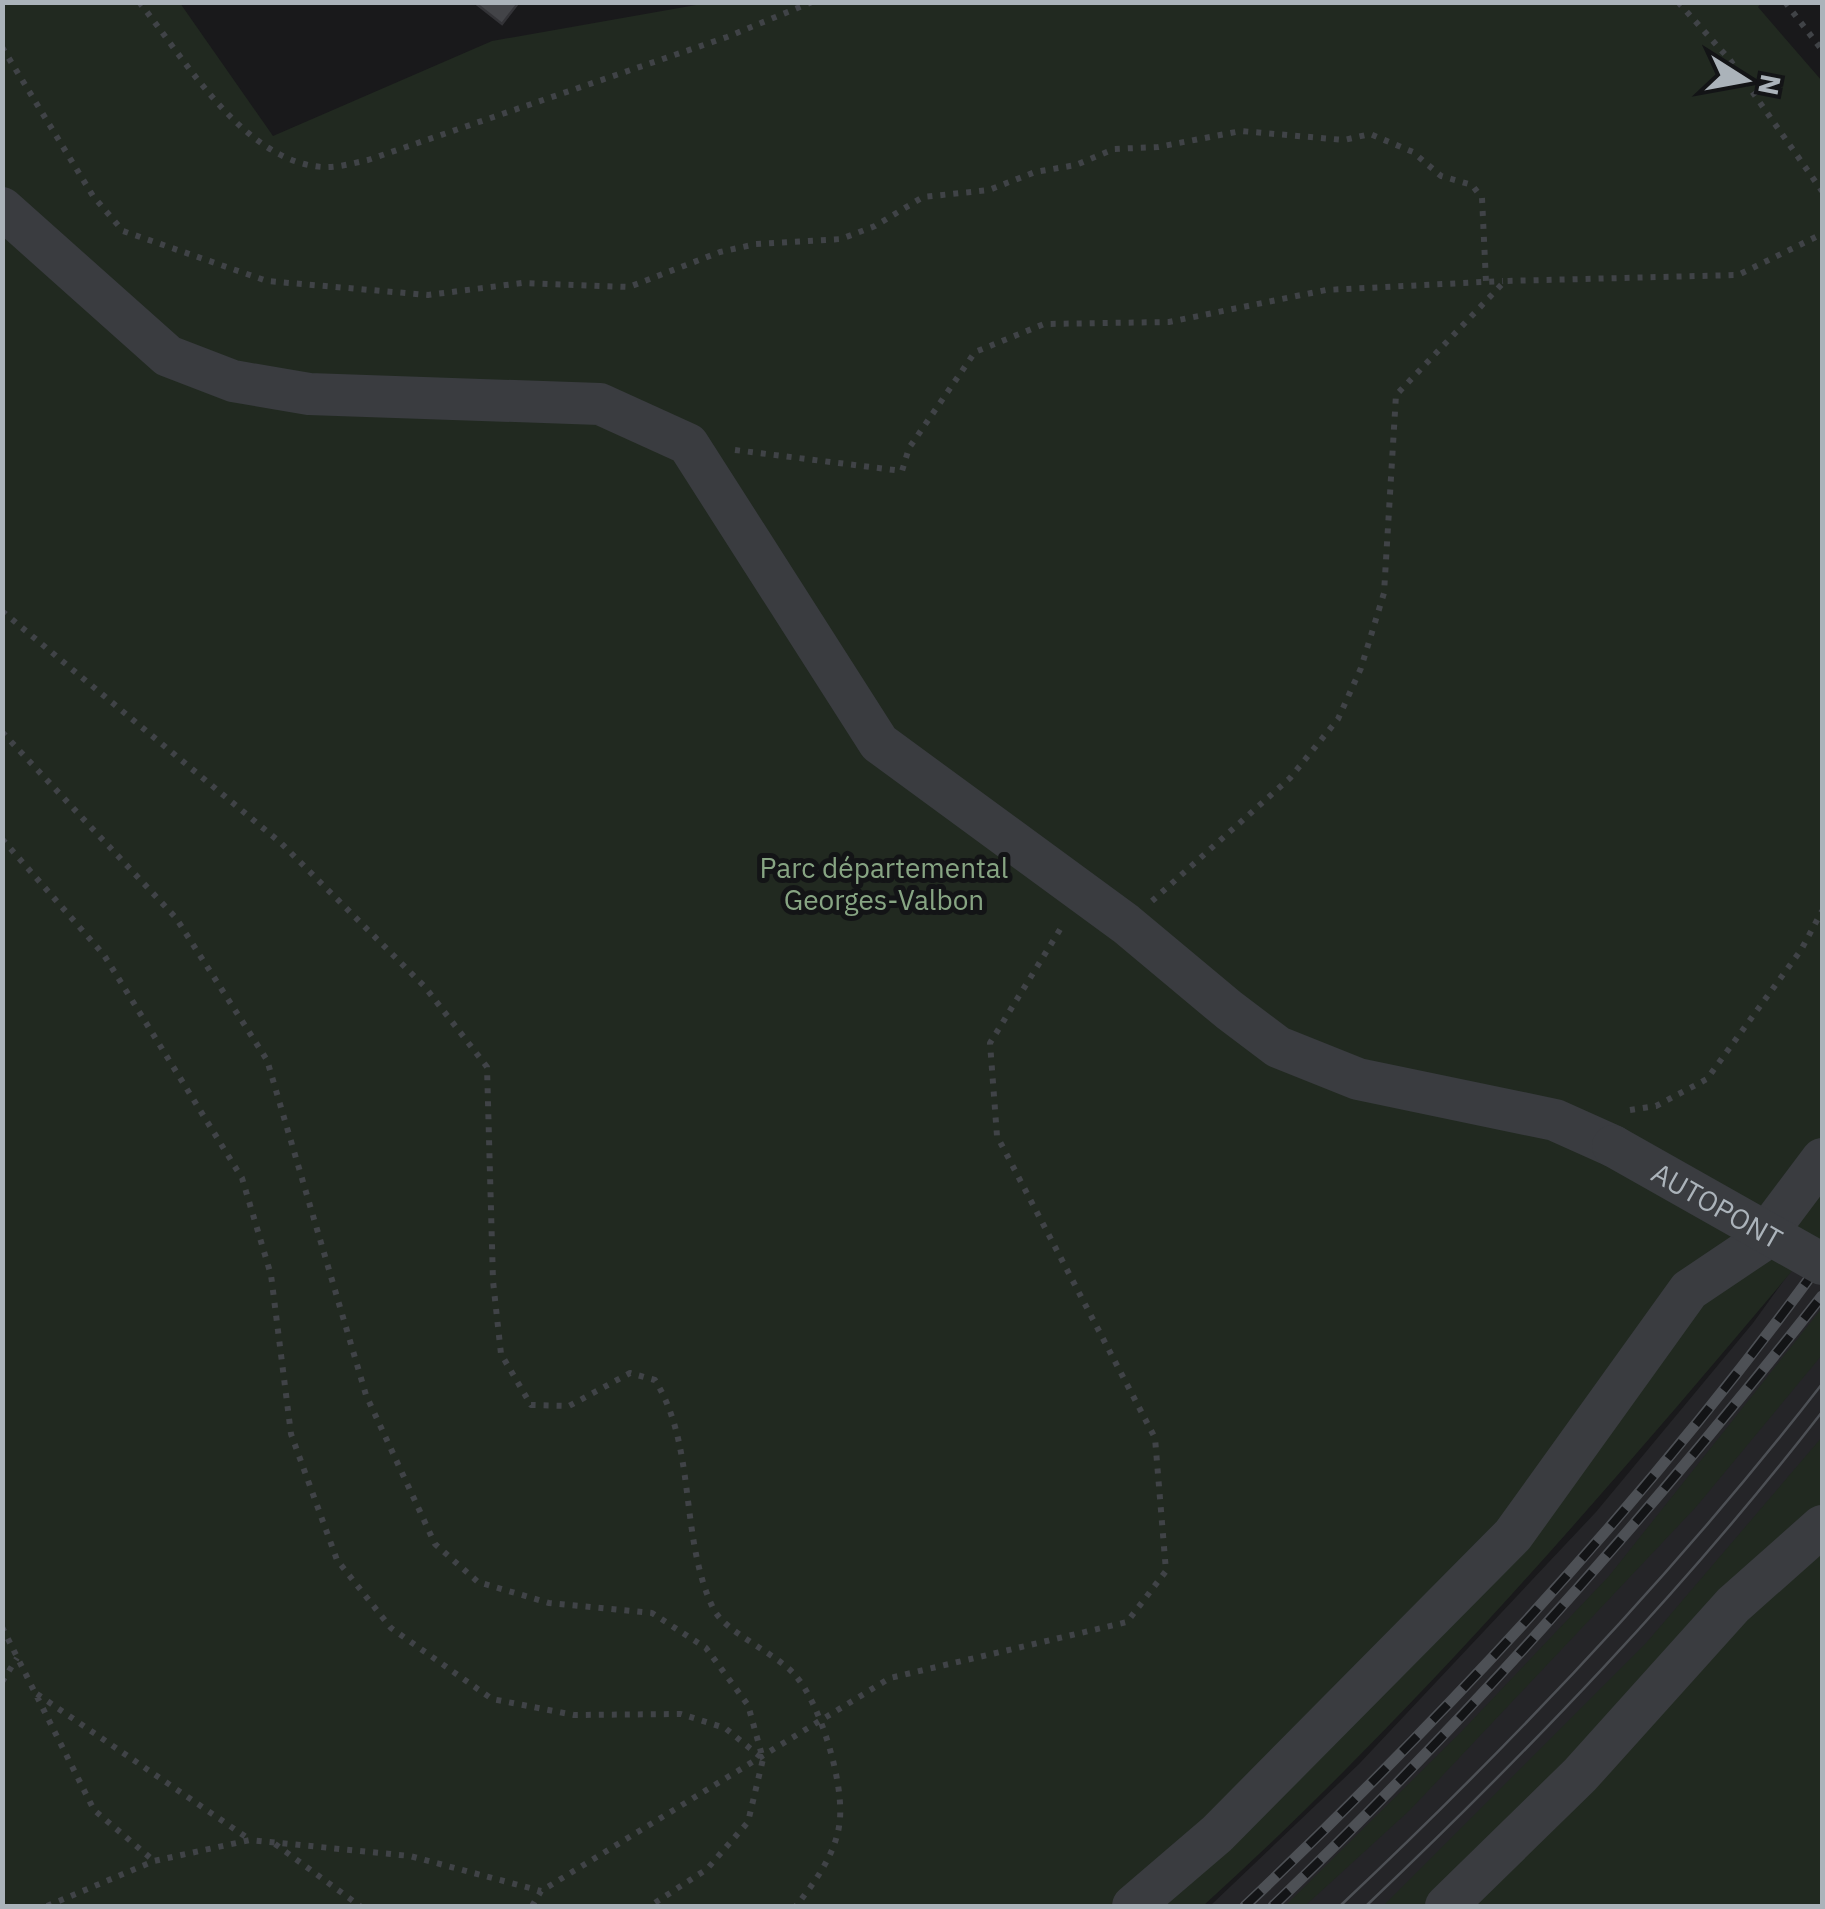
<svg xmlns="http://www.w3.org/2000/svg" width="1825" height="1909" font-family="'IBM Plex Sans',sans-serif">
<style>
.built{fill:#252528}
.green{fill:#212920}
.building{fill:#434448;stroke:#333337;stroke-width:2.5}
.lines{fill:none;stroke-linecap:round;stroke-linejoin:round}
.path{stroke:#404347;stroke-width:6;stroke-dasharray:5 8;stroke-linecap:butt}
.minor{stroke:#3a3c40;stroke-width:42}
.tram{stroke:#4d5055;stroke-width:2.5}
.rail-casing{stroke:#4d5055;stroke-width:11}
.rail{stroke:#131416;stroke-width:8;stroke-dasharray:22;stroke-linecap:butt}
.minor-bridge{stroke:#3a3c40;stroke-width:42}
.labels{text-anchor:middle;dominant-baseline:central;stroke-width:10;stroke-linejoin:round;paint-order:stroke}
.park-label{font-size:28px;fill:#87a583;stroke:#131416}
.street-label{font-size:28px;fill:#abb3ba;stroke:#131416}
</style>
<rect width="100%" height="100%" fill="#19191b"/>
<path class="built" d="M1822 1228V1489L1432 1906H1210L1359 1764 1596 1512 1753 1323Z"/>
<path class="green" d="M713 2 1761 3 1758 7 1822 81V1244L1797 1265C1610 1487 1419 1710 1203 1906H3L2 3H180L273 136 492 41Z
M1822 1308V1355L1696 1507 1410 1810 1305 1906H1285L1460 1733 1609 1576Z
M1822 1437V1906H1383L1647 1642Z"/>
<path class="building" d="M474 2H519L502 24Z"/>
<g class="lines">
<path class="path" d="M139 2C185 59 243 161 322 167 337 168 354 163 368 160L727 37 812 2
M1678 2 1730 60 1822 191
M1785 2 1822 50
M2 47 93 196 123 231 267 281 428 295 522 283 629 287 720 252 756 244 841 239 875 226 923 197 989 190 1035 172 1076 165 1114 149 1158 147 1241 131 1344 140 1370 134 1413 152 1441 176 1472 185 1482 198 1486 282
M735 450 902 471 909 448 975 352 1044 324 1169 322 1326 290 1503 281
M2 611 281 843 425 987 487 1067 493 1281 501 1354 531 1405 569 1406 630 1373 655 1380C697 1448 679 1536 713 1608 724 1632 776 1653 795 1675 820 1703 843 1780 840 1818 838 1851 815 1882 796 1906
M2 732 176 918 267 1060 366 1395 435 1544 478 1582 549 1603 652 1613 706 1648 748 1705 763 1759 748 1822 707 1869 650 1906
M2 839 104 955 242 1178 271 1275 291 1434 337 1560 391 1628 492 1699 574 1715 681 1714 725 1728 762 1758
M1152 901 1290 778 1338 719 1361 668 1384 593 1396 395 1505 281 1738 275 1822 234
M1630 1110 1656 1106 1707 1079 1801 950 1822 911
M2 1627 94 1810 154 1861
M2 1682 17 1658
M37 1694 249 1839
M275 1844 360 1906
M47 1906 154 1861 250 1840 410 1856 541 1891
M532 1906 541 1891 890 1678 1127 1622 1166 1571 1155 1438 997 1136 990 1043 1064 923"/>
<path class="minor" d="M2 208 168 356 233 381 309 394 600 404 688 444 879 743 1126 924 1229 1010 1278 1047 1358 1079 1555 1120 1613 1146
M1133 1906 1217 1834 1513 1535 1689 1290 1759 1243 1822 1159
M1446 1906 1580 1775 1733 1605 1822 1526"/>
<path class="tram" d="M1340 1906C1512 1744 1677 1571 1822 1384
M1366 1906C1528 1752 1685 1589 1822 1412"/>
<g class="rail-casing">
<path id="rail" d="M1245 1906C1454 1708 1652 1494 1822 1261
M1273 1906C1472 1716 1652 1511 1822 1296"/>
</g>
<use href="#rail" class="rail"/>
<path class="minor-bridge" id="s1" d="M1613 1146 1822 1264"/>
</g>
<g class="labels">
<g class="park-label">
<text x="884" y="867">Parc départemental<tspan x="884" dy="32">Georges-Valbon</tspan></text>
</g>
<g class="street-label">
<text stroke="none"><textPath href="#s1" startOffset="120">AUTOPONT</textPath></text>
</g>
</g>
<rect width="1825" height="1909" fill="none" stroke="#abb3ba" stroke-width="10"/>
<g transform="translate(1745 80) rotate(101)" stroke="#131416" stroke-width="8" paint-order="stroke">
<path d="M0-8L18 38L0 25L-18 38Z" fill="#abb3ba"/>
<text y="-15" font-size="28" font-weight="bold" text-anchor="middle" fill="#abb3ba">N</text>
</g>
</svg>
